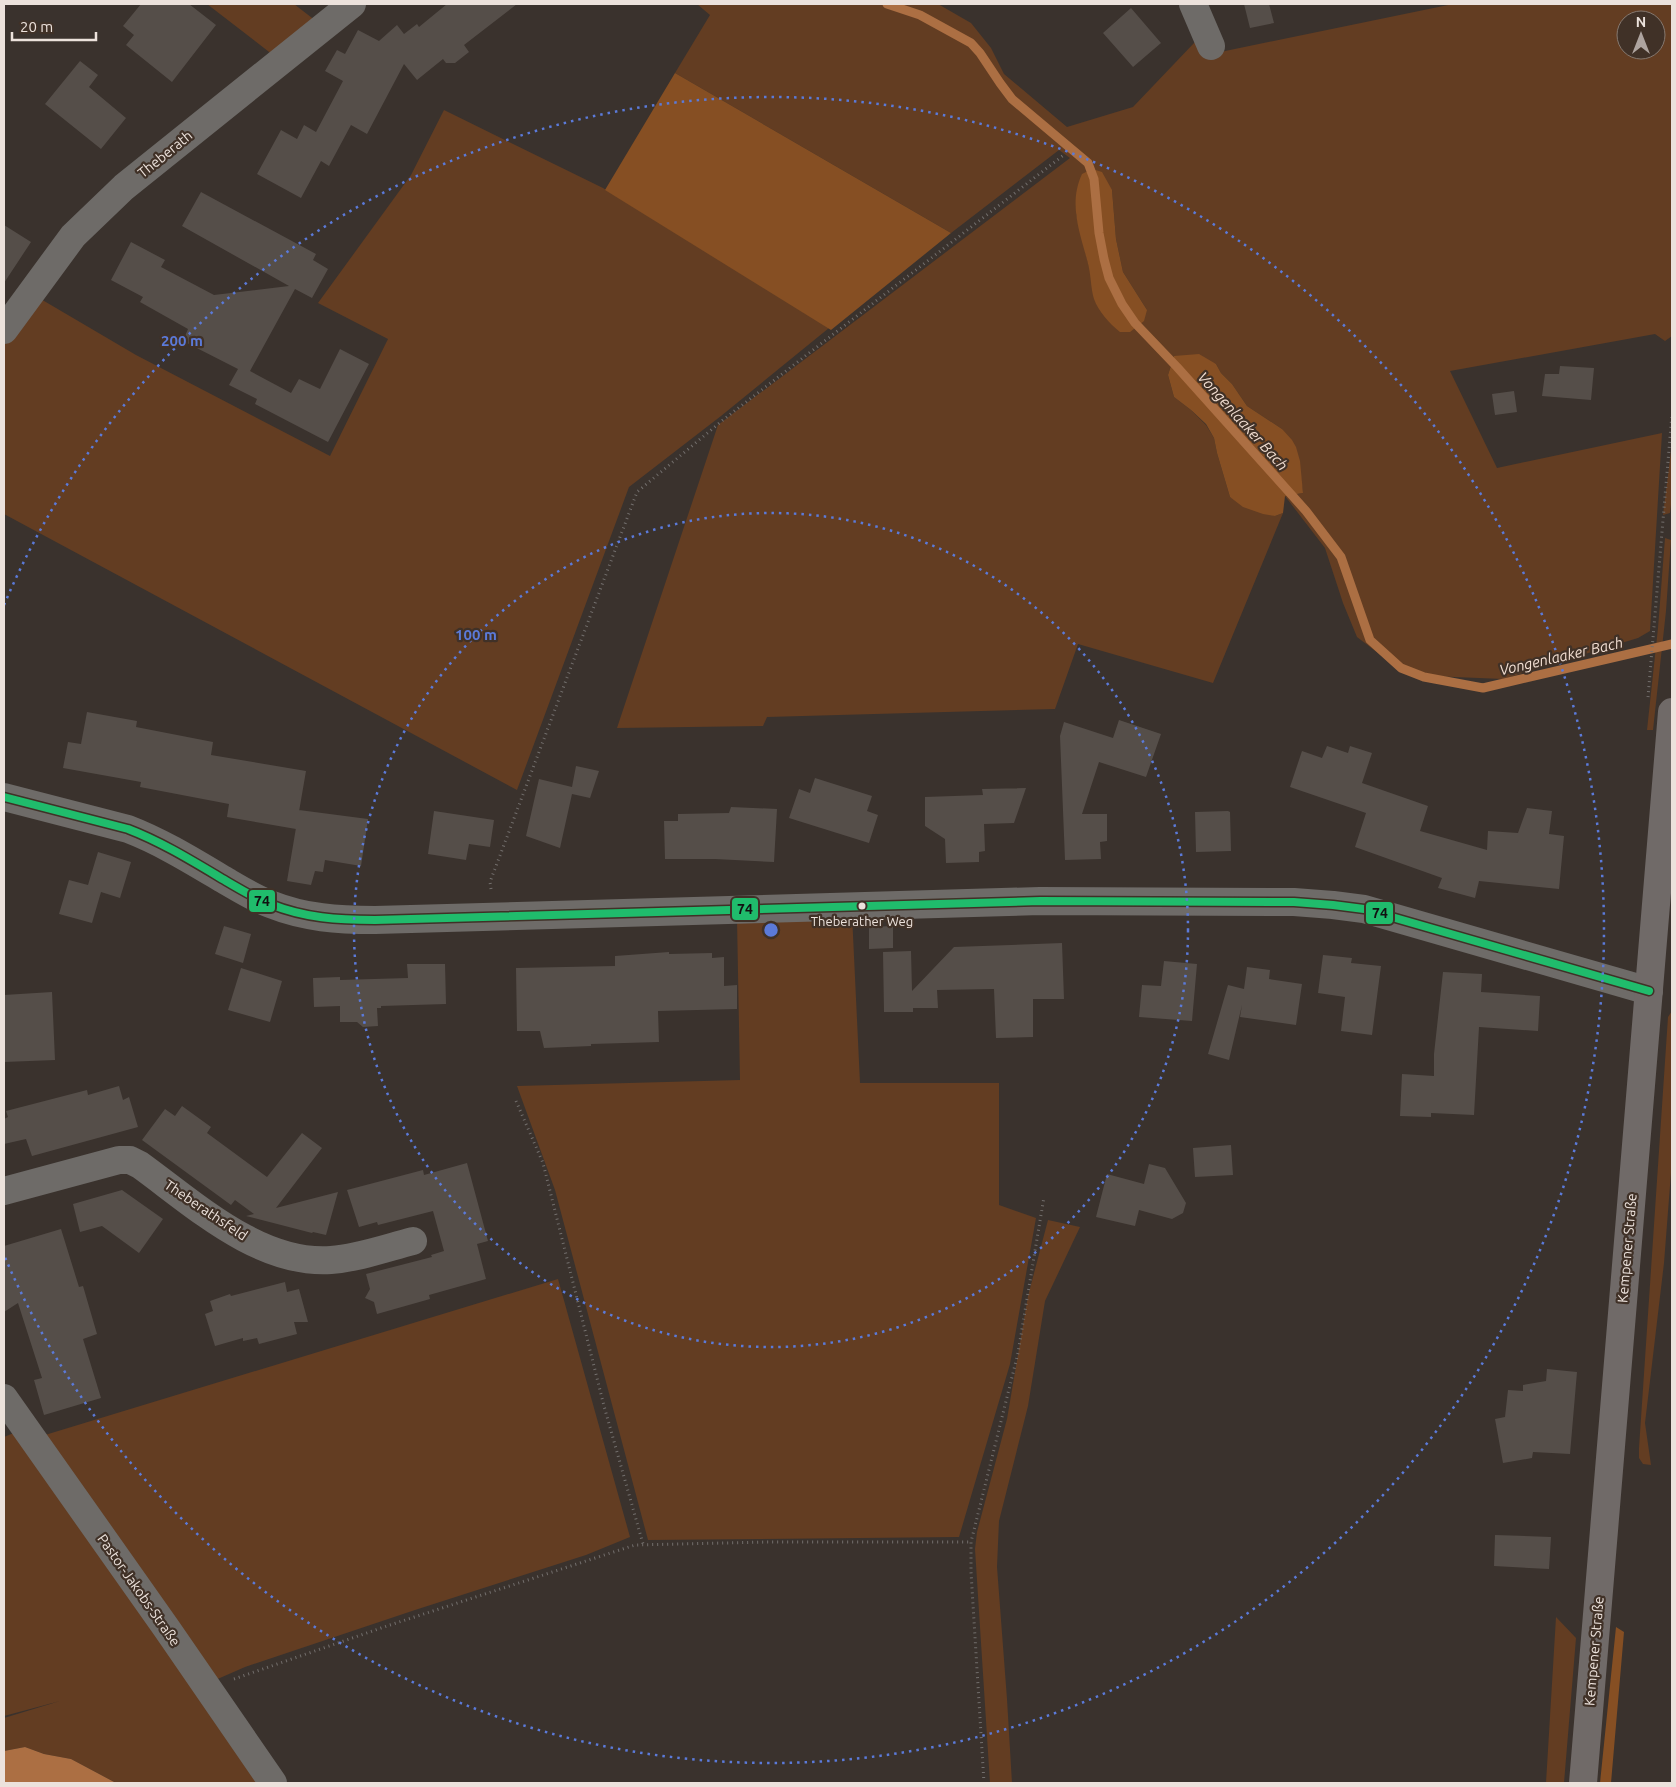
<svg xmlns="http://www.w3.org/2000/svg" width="1676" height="1787" font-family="Ubuntu,sans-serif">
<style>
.green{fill:#633d22;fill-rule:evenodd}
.forest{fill:#864f23}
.water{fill:#ac6f43}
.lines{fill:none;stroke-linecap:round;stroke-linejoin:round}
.stream{stroke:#ac6f43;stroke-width:9}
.building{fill:#554e49}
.path{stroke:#736f6d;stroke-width:3;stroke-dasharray:1 4;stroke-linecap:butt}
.minor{stroke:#6e6b68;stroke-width:28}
.primary{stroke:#706a68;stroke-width:28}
.bus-1-casing{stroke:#403127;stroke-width:11}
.bus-1{stroke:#20bc6c;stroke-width:8}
.ring{fill:none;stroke:#5b7ad9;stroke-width:2.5;stroke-dasharray:2.5 5}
.bus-dot{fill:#ece2dc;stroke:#403127;stroke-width:2}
.labels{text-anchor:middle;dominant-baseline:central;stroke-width:4.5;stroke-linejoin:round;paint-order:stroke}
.bus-label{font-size:13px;fill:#ece2dc;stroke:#403127}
.street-label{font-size:14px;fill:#ece2dc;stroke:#403127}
.water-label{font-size:15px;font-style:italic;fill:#f1ded2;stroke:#403127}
.centre{fill:#5b7ad9;stroke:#403127;stroke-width:2.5}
.ring-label{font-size:15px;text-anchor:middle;font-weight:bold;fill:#5b7ad9;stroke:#403127;stroke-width:4.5;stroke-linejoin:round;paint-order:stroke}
.line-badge{stroke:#403127;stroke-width:2}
.pale-badge-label{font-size:14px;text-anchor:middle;font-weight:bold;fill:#111}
</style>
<rect width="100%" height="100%" fill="#3a322d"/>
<path class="green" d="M207 4H294L316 21 273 55Z
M697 4H938L971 23 991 48 1004 74 1067 127 1133 107 1195 42 1206 55 1453 4H1672V336L1665 341 1655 334 1450 371 1497 468 1662 433 1650 631 1638 638 1503 679 1430 676 1395 666 1357 637 1343 603 1325 548 1285 496 1303 493 1301 478 1282 429 1247 406 1232 384 1221 373 1216 364 1174 356 1168 375 1174 397 1191 410 1206 425 1214 438 1217 453 1230 497 1275 516 1283 513 1213 683 1078 644 1055 709 767 717 763 726 617 728 718 425 1070 158 1059 150 951 233 675 73 710 15ZM1626 20H1656V50H1626ZM1112 190 1116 239 1123 272 1147 310 1089 267 1076 214Z
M444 110 603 188 829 328 721 416 629 487 517 790 4 514V345L39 298 136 355 330 456 388 339 318 303 411 175Z
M1672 443V496L1670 513 1663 515Z
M1665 538 1671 540 1666 611 1653 730H1647L1658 628Z
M852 914 860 1083H999V1205L1036 1218 1010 1364 959 1537 648 1540 555 1190 517 1086 740 1080 737 919Z
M1672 1011V1160L1664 1263 1645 1423 1651 1465 1643 1464 1639 1458V1448L1668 1017Z
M1048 1220 1080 1227 1045 1301 1028 1406 999 1521 997 1567 1007 1699 1012 1783H990L975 1549 977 1532 1007 1419 1028 1296Z
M558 1279 630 1537 586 1555 415 1610 245 1667 213 1681 45 1435Z
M21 1430 263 1783H116L71 1759 44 1754 25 1747 4 1751V1718L60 1701 4 1716V1437Z
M1556 1617 1576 1638 1564 1783H1546Z"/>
<path class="forest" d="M675 73 951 233 831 330 605 190Z
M1092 169 1102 172 1112 190 1116 239 1123 272 1147 310 1144 321 1130 332H1120C1110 324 1098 311 1094 299 1091 289 1091 278 1089 268 1082 237 1067 206 1082 174Z
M1199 354 1216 364 1221 373 1232 384 1247 406 1282 429 1292 440 1296 447 1300 461 1303 493 1285 496 1283 513 1275 516 1263 514 1243 507 1230 497 1217 453 1214 438 1206 424 1191 410 1174 397 1168 375 1174 356Z
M1616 1627 1624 1632 1611 1783H1600Z"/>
<path class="water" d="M25 1747 44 1754 71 1759 116 1783H4V1751Z"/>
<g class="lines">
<path class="stream" d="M887 4 920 15 971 43 980 53 1000 83 1012 99 1088 163 1094 179 1099 233 1104 259 1109 278 1122 304 1135 323 1177 367 1306 511 1341 557 1370 640 1401 668 1424 677 1483 688 1672 644"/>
</g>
<path class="building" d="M141 4H189L216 25 172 82 126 45 134 35 123 26Z
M447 4H517L464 45 469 52 455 63H446L443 59 417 80 404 64 367 134 351 125 329 166 321 161 301 198 257 174 281 130 297 139 304 125 316 132 343 81 325 71 337 50 345 54 358 30 379 41 397 25 404 34 417 24 419 27Z
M1244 4H1269L1274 23 1250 28Z
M1131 8 1161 43 1133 67 1103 33Z
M80 61 98 75 89 87 126 118 101 149 45 104Z
M201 192 316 254 313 260 328 269 312 298 295 289 250 371 291 393 299 379 320 389 340 349 369 364 328 442 255 404 257 399 229 385 238 369 183 341 188 329 140 302 143 297 111 280 131 242 165 260 161 267 214 295 289 286 182 226Z
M4 225 31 242 4 283Z
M1560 366 1594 368 1591 400 1542 396 1545 374H1559Z
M1514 391 1517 412 1495 415 1492 394Z
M87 712 137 721 136 727 213 742 211 755 306 771 296 829 227 817 229 804 140 787 141 782 63 768 68 742 81 744Z
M1119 720 1161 734 1146 777 1099 762 1082 814H1107V841L1100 842 1101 859 1065 860 1060 736 1064 722 1113 738Z
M1327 746 1348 753 1350 746 1372 753 1362 783 1428 806 1420 831 1487 850 1488 831 1518 833 1527 808 1552 811 1549 834 1564 836 1559 889 1479 881 1475 898 1438 888 1442 878 1355 847 1366 813 1290 787 1302 751 1322 758Z
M576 766 599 771 590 798 572 794 560 848 526 836 539 779 572 787Z
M815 778 872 796 867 811 878 815 869 843 789 818 799 789 810 793Z
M1026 788 1014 823 984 824 985 851 979 852V862L946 863 945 839 925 826V797L983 795 982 789Z
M731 807 777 809 774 862 715 859H665L664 821H678V814L729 813Z
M299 810 368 819 361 866 325 860 323 872 315 871 311 885 287 881Z
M434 811 494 820 490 847 469 844 466 860 428 854Z
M1228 811 1230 812 1231 851 1196 852 1195 812Z
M98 852 131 862 120 898 101 892 92 923 59 914 69 880 88 885Z
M224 926 251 934 243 963 215 954Z
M893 926V948L869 949V927Z
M1062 943 1064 999H1033V1037L996 1038 994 989 937 990 938 1008H913V1012H884L883 952 911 951 912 991 954 947Z
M669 952V954L712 953V958L724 957V986L737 985V1009L658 1011 659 1042 591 1044V1046L544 1048 540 1031H517L516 968 615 966V956Z
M1323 955 1352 958 1351 963 1381 966 1372 1035 1341 1031 1345 997 1318 993Z
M1164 961 1197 964 1192 1021 1139 1017 1142 985 1161 986Z
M407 964H445L446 1004 381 1006V1008H377L378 1026 363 1027 357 1022H340V1006L314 1007 313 978 340 977V980L408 978Z
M1247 967 1270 970 1269 979 1302 984 1296 1025 1240 1017 1242 1005 1229 1060 1208 1054 1228 985 1244 989Z
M241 968 282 981 270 1022 228 1010Z
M1443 972 1482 974 1481 992 1540 996 1538 1031 1479 1027 1474 1115 1431 1113V1117L1400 1116 1402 1074 1434 1076V1054Z
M52 992 55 1060 4 1062V995Z
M119 1086 123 1100 129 1097 138 1127 32 1156 26 1139 4 1144V1119L8 1117 6 1111 87 1090 88 1095Z
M182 1106 211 1127 207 1133 267 1177 302 1133 322 1148 276 1208 338 1192 326 1235 313 1232 312 1233 246 1216 254 1214 235 1200 231 1205 142 1140 165 1109 175 1116Z
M1231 1145 1233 1175 1195 1177 1193 1148Z
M467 1163 488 1241 477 1244 486 1279 429 1295 430 1299 377 1314 374 1302 365 1298 370 1289 366 1274 432 1257 431 1255 444 1251 433 1211 378 1225 377 1222 359 1227 347 1190 423 1170 424 1175Z
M1149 1164 1165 1168 1186 1203 1183 1213 1172 1219 1139 1210 1135 1226 1096 1217 1107 1174 1144 1184Z
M122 1190 163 1219 139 1253 102 1226 80 1232 73 1204Z
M61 1229 79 1287 83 1286 97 1334 83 1339 101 1398 44 1415 34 1380 42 1378 18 1303 4 1312V1246Z
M285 1282 287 1292 299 1289 308 1322H294L297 1334 259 1344 257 1338 243 1341V1338L215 1346 205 1314 213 1311 210 1301 230 1294 231 1296Z
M1547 1369 1577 1372 1570 1454 1533 1452 1532 1458 1503 1463 1495 1419 1505 1417 1508 1390 1523 1391V1385L1546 1381Z
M1495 1535 1551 1537 1549 1569 1494 1566Z"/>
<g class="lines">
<path class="path" d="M1648 697 1672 414
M491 889 490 882 637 492 723 420 1065 154
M516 1101 543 1163 604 1406 643 1544
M234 1679 387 1626 635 1545 768 1542H971
M984 1783 971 1572V1542L1018 1353 1044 1197"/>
<path class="minor" d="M1193 4 1211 46
M4 330 73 236 124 187 352 4
M4 797 128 829C162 842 194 862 226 881 240 889 254 898 270 904 305 918 338 920 375 920L1040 901 1294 902 1333 905 1364 909 1649 991
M4 1191 119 1160H130L140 1165C194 1204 259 1265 331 1260 358 1258 386 1248 413 1241
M4 1398 167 1629 273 1783"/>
<path class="primary" d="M1583 1783 1672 712"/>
<g class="bus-1-casing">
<path id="bus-1" d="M4 797 128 829C162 842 194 862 226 881 240 889 254 898 270 904 305 918 338 920 375 920L1040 901 1294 902 1333 905 1364 909 1649 991"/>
</g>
<use href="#bus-1" class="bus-1"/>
</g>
<g class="ring">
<circle cx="771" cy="930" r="417"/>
<path d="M4 605A833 833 0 1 1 4 1255"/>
</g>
<circle class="bus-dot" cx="862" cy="906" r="4.5"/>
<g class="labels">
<g class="bus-label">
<text x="862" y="921">Theberather Weg</text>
</g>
<g class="street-label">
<text transform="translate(165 154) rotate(-39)">Theberath</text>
<text transform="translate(206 1210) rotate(34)">Theberathsfeld</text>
<text transform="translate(1627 1248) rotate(-85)">Kempener Straße</text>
<text transform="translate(139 1590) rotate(55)">Pastor-Jakobs-Straße</text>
<text transform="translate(1594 1651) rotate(-85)">Kempener Straße</text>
</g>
<g class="water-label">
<text transform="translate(1243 421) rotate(48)">Vongenlaaker Bach</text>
<text transform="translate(1561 656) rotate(-13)">Vongenlaaker Bach</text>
</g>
</g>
<circle cx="771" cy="930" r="8" class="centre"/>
<g class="ring-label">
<text x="182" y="346">200 m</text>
<text x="476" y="640">100 m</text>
</g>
<g class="line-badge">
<rect x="248" y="889" width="28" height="24" rx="5" fill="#20bc6c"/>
<rect x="731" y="897" width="28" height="24" rx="5" fill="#20bc6c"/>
<rect x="1365" y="901" width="29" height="24" rx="5" fill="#20bc6c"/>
</g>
<g class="pale-badge-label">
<text x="262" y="906">74</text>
<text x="745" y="914">74</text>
<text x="1380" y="918">74</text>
</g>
<rect width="1676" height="1787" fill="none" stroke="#ece2dc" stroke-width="10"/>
<g transform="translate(1641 35)"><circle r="24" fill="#403127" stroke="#85786f"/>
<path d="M0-4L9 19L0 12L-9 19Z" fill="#aea49f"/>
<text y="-8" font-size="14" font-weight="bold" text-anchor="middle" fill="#ece2dc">N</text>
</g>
<path d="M12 32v8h84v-8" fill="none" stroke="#ece2dc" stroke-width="2.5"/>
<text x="20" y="32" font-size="15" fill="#ece2dc" stroke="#403127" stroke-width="4" paint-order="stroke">20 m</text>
</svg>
